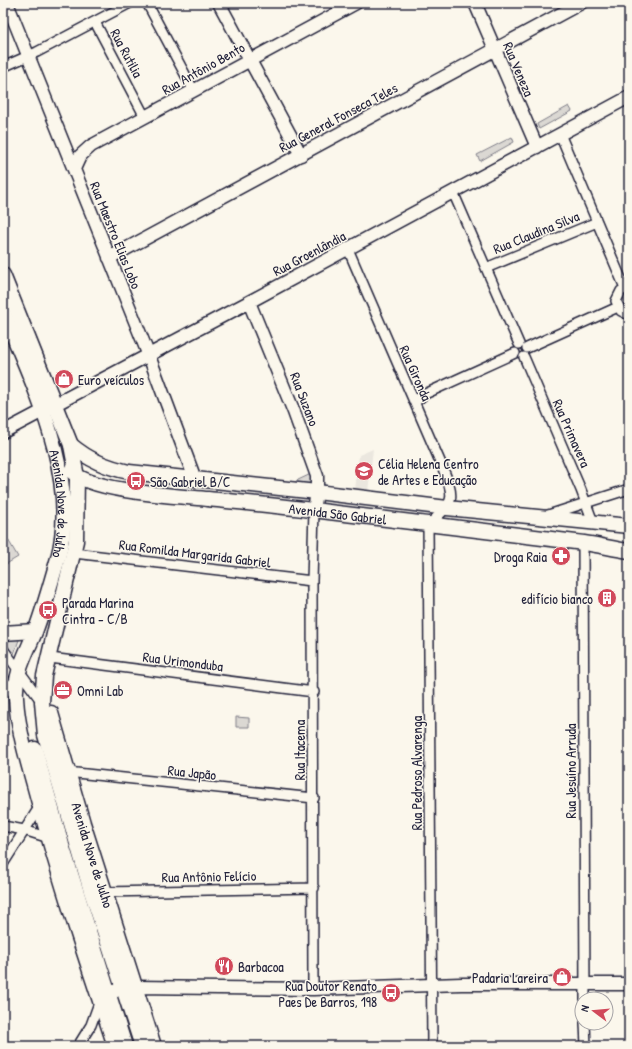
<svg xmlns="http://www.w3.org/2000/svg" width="632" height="1049" font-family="'Patrick Hand',sans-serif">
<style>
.built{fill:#ebe7df}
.green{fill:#dbd8d3;stroke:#7e7d87}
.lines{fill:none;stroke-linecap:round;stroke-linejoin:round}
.street-casing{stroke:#22223b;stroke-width:12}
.secondary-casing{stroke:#22223b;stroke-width:15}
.primary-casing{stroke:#22223b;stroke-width:17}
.street{stroke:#fbf7ec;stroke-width:9}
.secondary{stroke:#fbf7ec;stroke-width:12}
.primary{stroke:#fbf7ec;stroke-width:14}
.labels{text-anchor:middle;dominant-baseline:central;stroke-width:3;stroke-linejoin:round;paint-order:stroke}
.street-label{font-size:14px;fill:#22223b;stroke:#fbf7ec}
.poi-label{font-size:14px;fill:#22223b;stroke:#fbf7ec;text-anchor:start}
</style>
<rect width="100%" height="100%" fill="#fbf7ec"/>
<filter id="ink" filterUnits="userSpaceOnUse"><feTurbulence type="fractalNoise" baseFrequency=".025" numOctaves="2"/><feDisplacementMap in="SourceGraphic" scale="8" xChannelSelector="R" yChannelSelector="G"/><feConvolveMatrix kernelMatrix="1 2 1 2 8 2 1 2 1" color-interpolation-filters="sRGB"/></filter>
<g filter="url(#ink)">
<path class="built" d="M373 449 368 492 355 490 359 455Z"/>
<path class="green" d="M569 106 572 111 539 129 537 124Z
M512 137 514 142 480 161 477 155Z
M629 292V310L623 307 621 301 623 295Z
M313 473 315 490 296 488V481Z
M3 531 18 557 3 566Z
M20 637 14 654 3 643V638Z
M236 717 249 718V727H236Z"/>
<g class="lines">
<g class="street-casing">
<path id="street" d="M147 3 194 91
M95 22 145 117
M3 67 37 52 130 3
M560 134 625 288
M453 192 519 344
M348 249 442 466C455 499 456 501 428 525L432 1046
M486 268 597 222
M629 287 621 291 616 301 621 311 629 315
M527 348 618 307
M524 357 581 490 593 522
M415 402 425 394 515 353
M545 516 629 489
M583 542 585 999
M74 553 312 581
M3 649 42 702
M50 658 314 692
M3 678 16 699
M67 772 314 798
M3 826 24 830 49 838
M3 864 40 806
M104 892 314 888
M313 989 312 581 314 510
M585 1023 586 1046
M78 1046 91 1025 100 1000"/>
</g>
<g class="secondary-casing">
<path id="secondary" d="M7 3 149 356 195 479
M219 3 301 155
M475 3 537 147
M74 169 80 156 91 146 356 3
M109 258 581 3
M249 302 294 412 317 476V492L314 510
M3 432 249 302 629 97
M109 996 118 989 136 987 313 989 461 984H629"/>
</g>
<g class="primary-casing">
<g id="primary">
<path d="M3 275 71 445 77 477 76 541 44 676 42 702 45 735 91 891 142 1046"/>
<path id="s1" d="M3 311C33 385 80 477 58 558 51 583 44 608 35 632 26 654 14 674 16 698 18 734 30 768 39 803 61 885 88 965 115 1046"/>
<path d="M71 445C89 460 106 467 129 472L317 492 447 508 629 526"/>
<path id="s2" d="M71 471C91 492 178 496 208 499 248 503 289 507 329 512 414 522 499 532 584 543 599 545 614 549 629 551"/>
<path d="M3 633 35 631"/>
<path id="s3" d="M51 713 83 823 154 1046"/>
<path d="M35 749 62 845 125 1046"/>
</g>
</g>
<use href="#street" class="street"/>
<use href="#secondary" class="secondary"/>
<use href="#primary" class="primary"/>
</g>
</g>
<defs>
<g id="shop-disc" transform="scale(1)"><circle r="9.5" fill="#d1495b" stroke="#fbf7ec"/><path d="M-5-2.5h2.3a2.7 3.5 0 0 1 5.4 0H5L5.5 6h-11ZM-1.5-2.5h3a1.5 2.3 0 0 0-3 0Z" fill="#fff"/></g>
<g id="university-disc" transform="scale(1)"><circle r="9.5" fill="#d1495b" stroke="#fbf7ec"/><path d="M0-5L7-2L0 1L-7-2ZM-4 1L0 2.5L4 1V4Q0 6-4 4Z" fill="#fff"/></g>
<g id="bus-disc" transform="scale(1)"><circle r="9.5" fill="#d1495b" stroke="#fbf7ec"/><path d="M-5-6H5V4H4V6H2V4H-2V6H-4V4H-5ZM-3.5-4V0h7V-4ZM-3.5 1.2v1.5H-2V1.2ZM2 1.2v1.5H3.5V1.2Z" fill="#fff"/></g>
<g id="pharmacy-disc" transform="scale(1)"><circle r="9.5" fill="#d1495b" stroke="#fbf7ec"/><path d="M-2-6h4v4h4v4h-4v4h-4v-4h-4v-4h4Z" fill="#fff"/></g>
<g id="building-disc" transform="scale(1)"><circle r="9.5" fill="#d1495b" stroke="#fbf7ec"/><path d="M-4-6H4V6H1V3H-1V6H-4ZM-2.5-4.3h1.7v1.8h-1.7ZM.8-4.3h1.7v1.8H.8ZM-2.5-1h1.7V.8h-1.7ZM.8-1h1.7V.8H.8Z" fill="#fff"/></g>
<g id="office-disc" transform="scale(1)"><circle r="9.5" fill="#d1495b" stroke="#fbf7ec"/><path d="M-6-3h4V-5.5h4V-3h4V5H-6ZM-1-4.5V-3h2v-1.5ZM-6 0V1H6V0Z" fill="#fff"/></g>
<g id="restaurant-disc" transform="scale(1)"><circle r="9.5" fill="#d1495b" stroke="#fbf7ec"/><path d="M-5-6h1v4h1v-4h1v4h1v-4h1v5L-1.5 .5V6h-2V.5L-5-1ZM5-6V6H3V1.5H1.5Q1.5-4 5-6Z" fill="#fff"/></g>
</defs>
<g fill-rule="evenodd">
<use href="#shop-disc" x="64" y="379"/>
<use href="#university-disc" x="364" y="471"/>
<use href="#bus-disc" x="136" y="481"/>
<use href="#pharmacy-disc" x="561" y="556"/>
<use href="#building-disc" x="607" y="598"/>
<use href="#bus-disc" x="48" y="610"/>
<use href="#office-disc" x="63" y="690"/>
<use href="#restaurant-disc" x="224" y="966"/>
<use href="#shop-disc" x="562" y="977"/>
<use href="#bus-disc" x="391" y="993"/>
</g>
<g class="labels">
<g class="street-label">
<text transform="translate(127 53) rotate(62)">Rua Rutilia</text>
<text transform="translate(203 68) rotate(-29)">Rua Antônio Bento</text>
<text transform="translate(519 69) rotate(67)">Rua Veneza</text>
<text transform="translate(338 117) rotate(-28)">Rua General Fonseca Teles</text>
<text transform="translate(536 232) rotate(-22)">Rua Claudina Silva</text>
<text transform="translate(116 235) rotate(68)">Rua Maestro Elias Lobo</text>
<text transform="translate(309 253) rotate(-28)">Rua Groenlândia</text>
<text transform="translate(416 373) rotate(66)">Rua Gironda</text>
<text transform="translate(305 399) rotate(69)">Rua Suzano</text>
<text transform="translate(572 433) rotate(66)">Rua Primavera</text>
<text stroke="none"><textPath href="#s1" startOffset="203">Avenida Nove de Julho</textPath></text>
<text stroke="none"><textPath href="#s2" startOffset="272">Avenida São Gabriel</textPath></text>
<text transform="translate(195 553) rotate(7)">Rua Romilda Margarida Gabriel</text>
<text transform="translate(183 661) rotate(7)">Rua Urimonduba</text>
<text transform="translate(299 750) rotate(-90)">Rua Itacema</text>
<text transform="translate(570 771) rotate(-90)">Rua Jesuíno Arruda</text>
<text transform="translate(192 772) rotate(6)">Rua Japão</text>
<text transform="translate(416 773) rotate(-90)">Rua Pedroso Alvarenga</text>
<text stroke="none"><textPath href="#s3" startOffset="148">Avenida Nove de Julho</textPath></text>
<text transform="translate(209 876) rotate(-1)">Rua Antônio Felício</text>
</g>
<g class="poi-label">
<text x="78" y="379">Euro veículos</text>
<text x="378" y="463">Célia Helena Centro<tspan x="378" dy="16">de Artes e Educação</tspan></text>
<text x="150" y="481">São Gabriel B/C</text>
<text x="547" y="556" text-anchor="end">Droga Raia</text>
<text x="593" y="598" text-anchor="end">edifício bianco</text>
<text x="62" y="602">Parada Marina<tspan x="62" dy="16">Cintra - C/B</tspan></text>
<text x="77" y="690">Omni Lab</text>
<text x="238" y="966">Barbacoa</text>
<text x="548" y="977" text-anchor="end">Padaria Lareira</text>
<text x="377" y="985" text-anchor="end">Rua Doutor Renato<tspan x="377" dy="16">Paes De Barros, 198</tspan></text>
</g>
</g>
<rect width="632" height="1049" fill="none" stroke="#fbf7ec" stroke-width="16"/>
<rect x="8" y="8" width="616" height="1033" fill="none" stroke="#22223b" stroke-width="1.5" filter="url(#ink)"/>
<g transform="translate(594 1011) rotate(286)"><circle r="19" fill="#fbf7ec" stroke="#a4a2a5"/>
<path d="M0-3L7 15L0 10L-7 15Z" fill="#d1495b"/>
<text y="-6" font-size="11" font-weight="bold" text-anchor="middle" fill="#22223b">N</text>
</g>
</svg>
